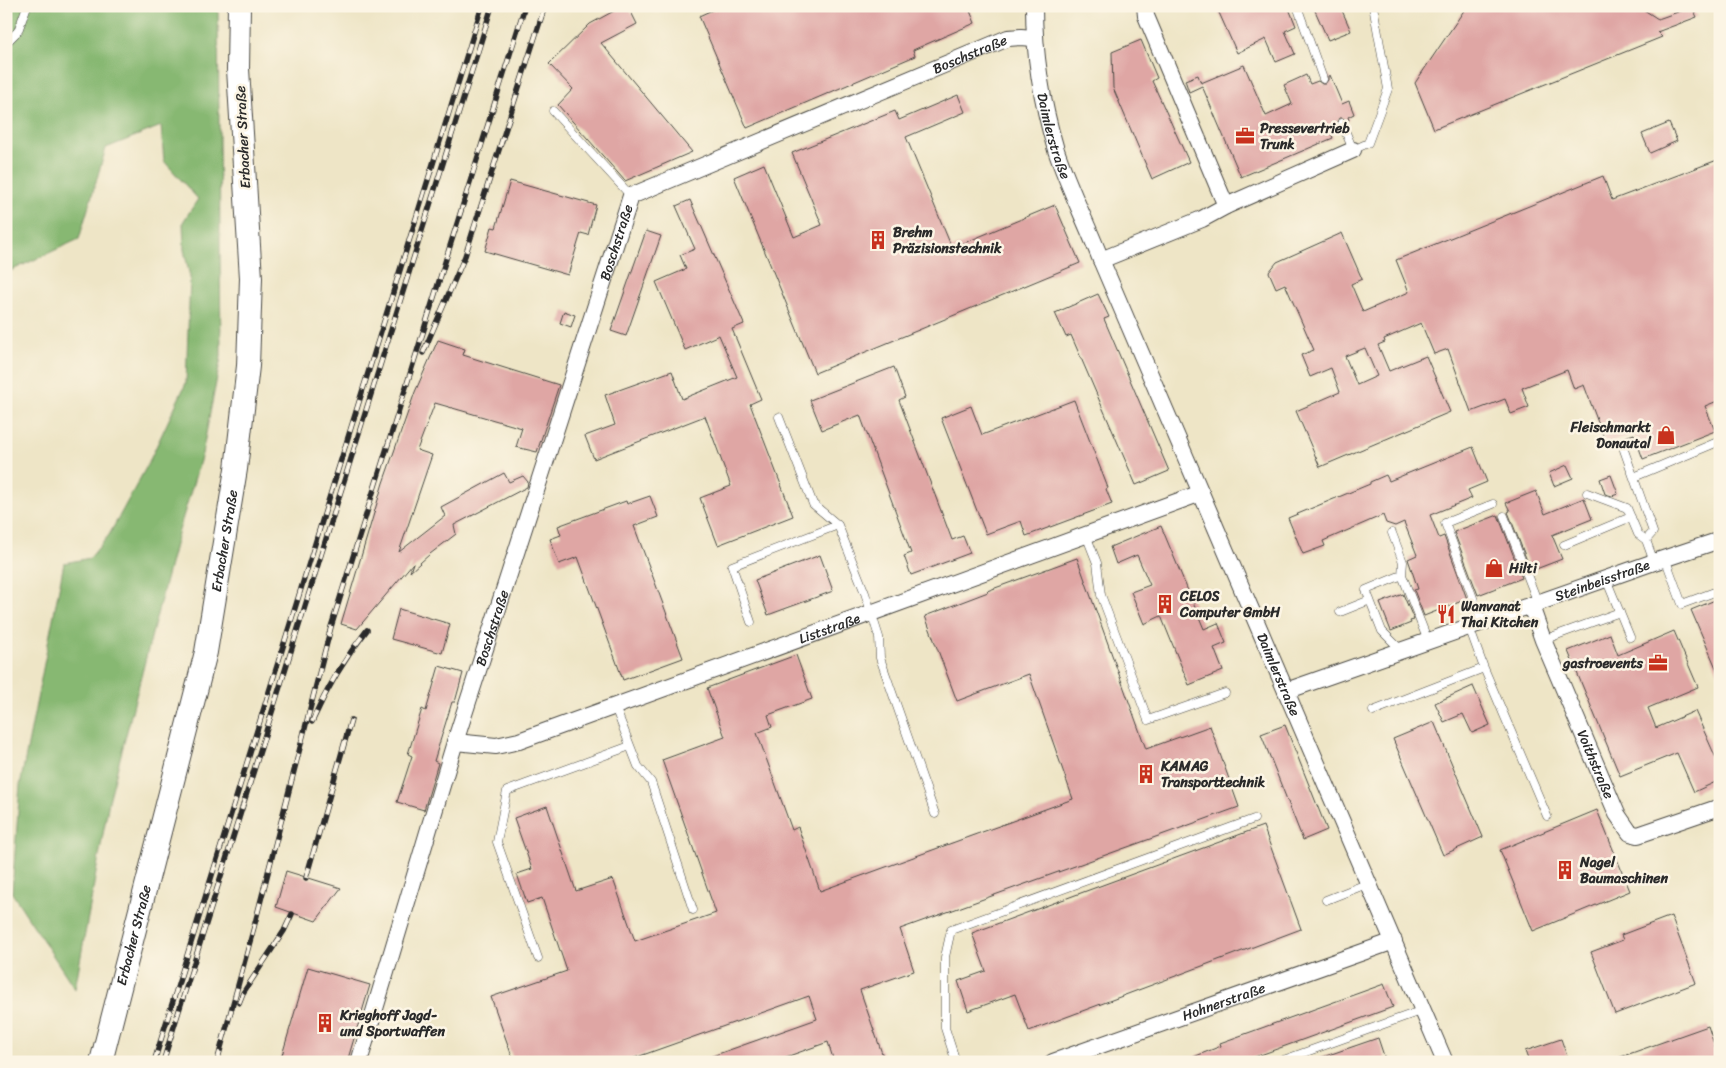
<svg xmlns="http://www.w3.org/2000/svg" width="1726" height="1068" font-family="Sriracha,sans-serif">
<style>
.forest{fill:#87b872;stroke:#59724e}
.building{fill:#dfa6a4;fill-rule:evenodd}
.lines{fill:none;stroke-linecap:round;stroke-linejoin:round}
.service-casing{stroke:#484742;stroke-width:9}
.minor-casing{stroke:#484742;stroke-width:18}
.secondary-casing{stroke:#484742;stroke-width:24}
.service{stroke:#fff;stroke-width:8}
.minor{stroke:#fff;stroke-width:16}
.secondary{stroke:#fff;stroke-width:22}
.rail-casing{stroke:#2b2b2b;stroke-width:5.5}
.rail{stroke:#fcf5e5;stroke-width:4;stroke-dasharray:11;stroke-linecap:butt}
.labels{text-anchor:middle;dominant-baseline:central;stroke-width:5;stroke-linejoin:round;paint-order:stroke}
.street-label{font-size:14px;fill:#2b2b2b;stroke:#fcf5e5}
.poi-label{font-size:14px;font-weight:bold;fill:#2b2b2b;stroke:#fcf5e5;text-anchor:start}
</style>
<rect width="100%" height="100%" fill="#fcf5e5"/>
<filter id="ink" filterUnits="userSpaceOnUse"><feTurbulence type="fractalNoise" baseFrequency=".02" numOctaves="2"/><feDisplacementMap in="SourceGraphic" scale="10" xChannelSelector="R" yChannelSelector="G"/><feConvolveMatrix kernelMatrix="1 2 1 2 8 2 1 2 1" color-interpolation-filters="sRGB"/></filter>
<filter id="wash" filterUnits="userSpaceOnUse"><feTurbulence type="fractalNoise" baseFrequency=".0096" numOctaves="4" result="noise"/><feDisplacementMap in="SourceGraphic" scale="20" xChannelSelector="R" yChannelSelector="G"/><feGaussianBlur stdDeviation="1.12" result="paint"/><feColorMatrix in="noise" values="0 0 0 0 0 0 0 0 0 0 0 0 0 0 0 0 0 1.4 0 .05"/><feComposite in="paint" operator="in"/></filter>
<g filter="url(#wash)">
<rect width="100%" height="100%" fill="#eee5c6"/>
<path class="forest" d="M6 6H218L221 357 202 454 177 537 109 801 75 989 12 893 20 785 64 563 90 558 109 535 148 464 186 383 190 277 184 250 183 222 198 199 164 161 161 126 106 148 79 239 6 273Z"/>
<g id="blocks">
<path class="building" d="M623 6H628L637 24 601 43 692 152 625 181 558 105 573 89 549 64 590 24Z
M721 6H968L975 23 913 50 915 56 747 128 699 16Z
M1216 6H1288L1296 26 1285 31 1295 54 1276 62 1266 39 1237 53Z
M1313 6H1340L1351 31 1328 40Z
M1467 6H1638L1658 19 1692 7 1697 17 1657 32 1662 37 1434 129 1415 83Z
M1141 40 1157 78 1152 81 1189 162 1152 179 1113 88 1112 52Z
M1244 65 1266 116 1292 104 1284 85 1306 75 1310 84 1318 81 1322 84H1325L1328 80V76L1330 75 1342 104 1349 101 1354 114 1348 117 1349 120 1347 121 1343 118H1339L1337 122V125L1329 129 1333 138 1241 177 1202 86 1189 92 1185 80 1198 75 1201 83Z
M958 95 965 112 906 137 952 248 1055 205 1080 263 815 373 734 177 764 164 794 237 822 225 792 153 895 111 899 120Z
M1669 123 1677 141 1650 153 1642 134Z
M1720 159V294L1715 296 1720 307V400L1705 406 1715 431 1643 459 1634 434 1606 444 1584 385 1574 389 1567 370 1522 388 1529 407 1511 414 1505 399 1471 412 1448 349 1434 354 1421 323 1384 339 1385 342 1378 345 1389 371 1426 356 1450 412 1320 467 1296 411 1340 392 1331 368 1310 377 1301 355 1314 350 1285 284 1276 288 1269 272 1277 262 1342 233 1362 279 1351 284 1363 312 1409 292 1396 260 1603 176 1612 200ZM1365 348 1377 376 1357 385 1345 356Z
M510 181 596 205 588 235 581 233 568 275 485 251 492 227 496 228Z
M690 200 744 324 732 329 761 399 750 404 793 516 718 545 700 498 731 486 705 416 594 459 585 436 615 425 605 395 672 371 682 399 737 377 719 335 685 350 656 282 686 269 680 255 695 249 676 206Z
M646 231 661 236 626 336 611 331Z
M1098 294 1109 317 1104 319 1169 471 1136 485 1071 335 1066 337 1055 313Z
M564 311 575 315 571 327 560 323Z
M438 340 465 349 463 355 559 385 537 452 516 447 522 428 435 403 417 450 432 455 399 552 445 516 441 507 504 473 509 482 523 476 528 482 527 487 454 525 456 534 430 554 410 572 413 563 357 629 341 624 383 483 415 392Z
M894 367 905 397 899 400 952 540 963 536 970 553 911 575 904 556 911 553 860 415 822 430 810 400Z
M1074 400 1108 488 1106 489 1112 504 1026 536 1021 521 986 534 941 418 971 406 982 435Z
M1473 447 1487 482 1468 490 1472 498 1430 515 1439 538 1444 536 1467 599 1424 616 1414 590 1418 589 1408 559 1417 555 1404 522 1395 526 1386 523 1383 515 1323 541 1325 546 1303 554 1288 518 1370 484V482L1386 475 1389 481Z
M1567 465 1573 478 1554 486 1549 473Z
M1611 475 1618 494 1612 496 1605 494 1600 479Z
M1536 491 1545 514 1584 498 1592 519 1552 535 1562 559 1531 571 1508 512 1510 511 1506 503Z
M650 496 658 517 634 526 683 658 623 680 578 557 559 564 550 539 561 535 558 526 626 501 627 504Z
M1498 515 1522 578 1478 595 1454 532Z
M1161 526 1204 629 1218 623 1226 643 1214 648 1223 671 1189 685 1161 616 1144 624 1131 592 1150 585 1137 555 1116 564 1110 547Z
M820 555 833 591 768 615 755 580Z
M1077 558 1146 749 1210 726 1239 807 900 929 914 971 860 990 885 1062H834L828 1042 772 1062H701V1060L817 1019 809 996 623 1062H514L491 997 567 971 542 898 527 903 517 874 532 869 514 818 547 806 576 891 613 879 635 941 716 913 662 760 725 737 707 688 796 655 812 699 768 715 772 727 757 733 792 830 798 827 820 891 1073 799 1029 674 957 701 925 616 988 592 987 591Z
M1403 594 1414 620 1410 621 1411 623 1391 631 1380 603Z
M1720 598V677L1691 610Z
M399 609 450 624 442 653 391 639Z
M1674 631 1698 687 1648 708 1656 728 1695 711 1720 767V780L1694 792 1677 753 1620 776 1568 651 1610 634 1618 655Z
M439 666 463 673 455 702H452L434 761 438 763 424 810 397 802 412 756 408 754 422 709 426 711Z
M1473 686 1490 725 1472 733 1463 714 1444 722 1435 703Z
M1434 722 1483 837 1443 855 1393 739Z
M1285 725 1327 830 1303 840 1261 734Z
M1597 810 1630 891 1533 931 1500 850Z
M1263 826 1301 929 1029 1031 1015 994 968 1011 958 981 986 971 972 933Z
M286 871 341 888 316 921 276 907Z
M1671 916 1696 983 1615 1014 1591 952 1623 940 1621 935Z
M308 967 370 985 347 1062H280Z
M1384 984 1393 1007 1241 1062H1181L1221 1046 1220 1043Z
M1708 1026 1720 1062H1612V1060Z
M1378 1038 1386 1062H1314V1060Z
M1561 1039 1569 1062H1529L1525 1051Z"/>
</g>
</g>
<g filter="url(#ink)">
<use href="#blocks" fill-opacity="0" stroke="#484742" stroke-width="1"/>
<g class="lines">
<g class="service-casing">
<path id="service" d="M1297 6 1323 79
M6 43 18 31 27 6
M553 111 631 196
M1342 123 1353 150 1368 143 1388 89 1373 6
M779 417 813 504 838 525 865 593 879 637 880 658 935 814
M1624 450 1653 532 1646 540 1654 562
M1634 477 1720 441
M1587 493 1627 508 1638 534 1646 540
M1504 516 1538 603
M1392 533 1403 562 1402 575 1428 641
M1086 535 1097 563 1101 595 1148 720 1225 693
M1564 545 1631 517
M1665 558 1682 604 1720 590
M1606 579 1630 637
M1340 612 1370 600
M751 622 732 566 838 525
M1482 622 1445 523 1493 504
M1469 627 1484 668 1547 816
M1543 640 1620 612
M1401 650 1382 631 1366 590 1402 575
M615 707 638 766 651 782 693 910
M1373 711 1484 668
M1326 900 1369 883
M538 958 497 842 507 791 630 746
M956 1062 945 1028V957L951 930 1254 819
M1278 1062 1423 1010"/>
</g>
<g class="minor-casing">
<g id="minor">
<path id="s1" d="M1034 6C1034 55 1042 103 1056 150 1068 186 1087 224 1101 260L1445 1062"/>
<path d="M1145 6 1146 16 1226 206"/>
<path d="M1101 260 1202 219 1226 206 1353 150"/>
<path id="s2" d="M1531 606 1543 640 1617 814 1630 833 1638 835 1720 807"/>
<path id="s3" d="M1286 691 1654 562 1720 540"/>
<path id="s4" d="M455 742 496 746 519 741 1201 493"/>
<path id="s5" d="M359 1062 455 742 631 196 1008 38 1021 37 1034 38"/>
<path id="s6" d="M1053 1062 1394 941"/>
</g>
</g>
<g class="secondary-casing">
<g id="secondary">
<path id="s7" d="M101 1062 206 652 236 469 248 366 251 278 238 69 239 6"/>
</g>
</g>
<use href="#service" class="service"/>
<use href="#minor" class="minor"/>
<use href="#secondary" class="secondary"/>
<g class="rail-casing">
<path id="rail" d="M423 353 465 256 545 6
M312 722C327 688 344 659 367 630
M306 878 351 720
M239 1003 243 993 284 931 292 914
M154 1062 482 6
M163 1062 492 6
M217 1062 254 927 331 627 525 6"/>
</g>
<use href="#rail" class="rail"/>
</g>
</g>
<defs>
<g id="office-bare" transform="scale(1.5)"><path d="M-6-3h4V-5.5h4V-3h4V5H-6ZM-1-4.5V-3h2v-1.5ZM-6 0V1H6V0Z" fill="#c8321e" stroke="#fcf5e5" stroke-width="2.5" paint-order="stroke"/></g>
<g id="building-bare" transform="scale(1.5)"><path d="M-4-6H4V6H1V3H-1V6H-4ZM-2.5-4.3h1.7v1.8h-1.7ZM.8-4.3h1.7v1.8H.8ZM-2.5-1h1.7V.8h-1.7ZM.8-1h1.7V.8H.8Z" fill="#c8321e" stroke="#fcf5e5" stroke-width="2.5" paint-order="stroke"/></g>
<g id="shop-bare" transform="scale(1.5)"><path d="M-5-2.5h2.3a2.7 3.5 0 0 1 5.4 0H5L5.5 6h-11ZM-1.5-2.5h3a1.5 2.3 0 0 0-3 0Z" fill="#c8321e" stroke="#fcf5e5" stroke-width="2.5" paint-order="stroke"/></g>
<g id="restaurant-bare" transform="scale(1.5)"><path d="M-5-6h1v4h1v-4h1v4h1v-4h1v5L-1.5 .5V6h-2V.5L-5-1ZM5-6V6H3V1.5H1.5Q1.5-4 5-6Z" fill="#c8321e" stroke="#fcf5e5" stroke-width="2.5" paint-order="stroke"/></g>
</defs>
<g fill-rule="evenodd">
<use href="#office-bare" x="1245" y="136"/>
<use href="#building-bare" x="878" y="240"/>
<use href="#shop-bare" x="1666" y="435"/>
<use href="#shop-bare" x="1494" y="568"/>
<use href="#building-bare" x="1165" y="604"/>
<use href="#restaurant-bare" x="1446" y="614"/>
<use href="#office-bare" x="1658" y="663"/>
<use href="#building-bare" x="1146" y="774"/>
<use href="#building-bare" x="1565" y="870"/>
<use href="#building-bare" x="325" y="1023"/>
</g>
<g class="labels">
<g class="street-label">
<text stroke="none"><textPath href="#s5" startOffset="1275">Boschstraße</textPath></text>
<text stroke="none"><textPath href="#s1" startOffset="132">Daimlerstraße</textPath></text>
<text transform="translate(243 137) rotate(-93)">Erbacher Straße</text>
<text stroke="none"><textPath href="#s5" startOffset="859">Boschstraße</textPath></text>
<text stroke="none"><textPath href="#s7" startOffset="536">Erbacher Straße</textPath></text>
<text stroke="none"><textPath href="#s3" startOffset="335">Steinbeisstraße</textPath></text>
<text stroke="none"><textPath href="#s5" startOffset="454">Boschstraße</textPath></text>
<text stroke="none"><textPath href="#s4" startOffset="395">Liststraße</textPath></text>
<text stroke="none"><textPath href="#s1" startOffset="716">Daimlerstraße</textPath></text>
<text stroke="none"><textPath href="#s2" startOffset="171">Voithstraße</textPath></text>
<text stroke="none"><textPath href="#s7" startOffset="131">Erbacher Straße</textPath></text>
<text stroke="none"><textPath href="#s6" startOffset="181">Hohnerstraße</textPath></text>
</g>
<g class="poi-label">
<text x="1260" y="128">Pressevertrieb<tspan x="1260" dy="16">Trunk</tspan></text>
<text x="893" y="232">Brehm<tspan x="893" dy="16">Präzisionstechnik</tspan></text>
<text x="1651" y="427" text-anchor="end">Fleischmarkt<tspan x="1651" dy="16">Donautal</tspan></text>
<text x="1509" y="568">Hilti</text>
<text x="1180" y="596">CELOS<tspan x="1180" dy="16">Computer GmbH</tspan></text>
<text x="1461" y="606">Wanvanat<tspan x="1461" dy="16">Thai Kitchen</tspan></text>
<text x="1643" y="663" text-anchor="end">gastroevents</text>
<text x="1161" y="766">KAMAG<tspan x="1161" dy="16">Transporttechnik</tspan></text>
<text x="1580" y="862">Nagel<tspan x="1580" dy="16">Baumaschinen</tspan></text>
<text x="340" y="1015">Krieghoff Jagd-<tspan x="340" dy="16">und Sportwaffen</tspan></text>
</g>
</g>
<rect width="1726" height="1068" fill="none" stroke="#fcf5e5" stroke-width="25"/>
</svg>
